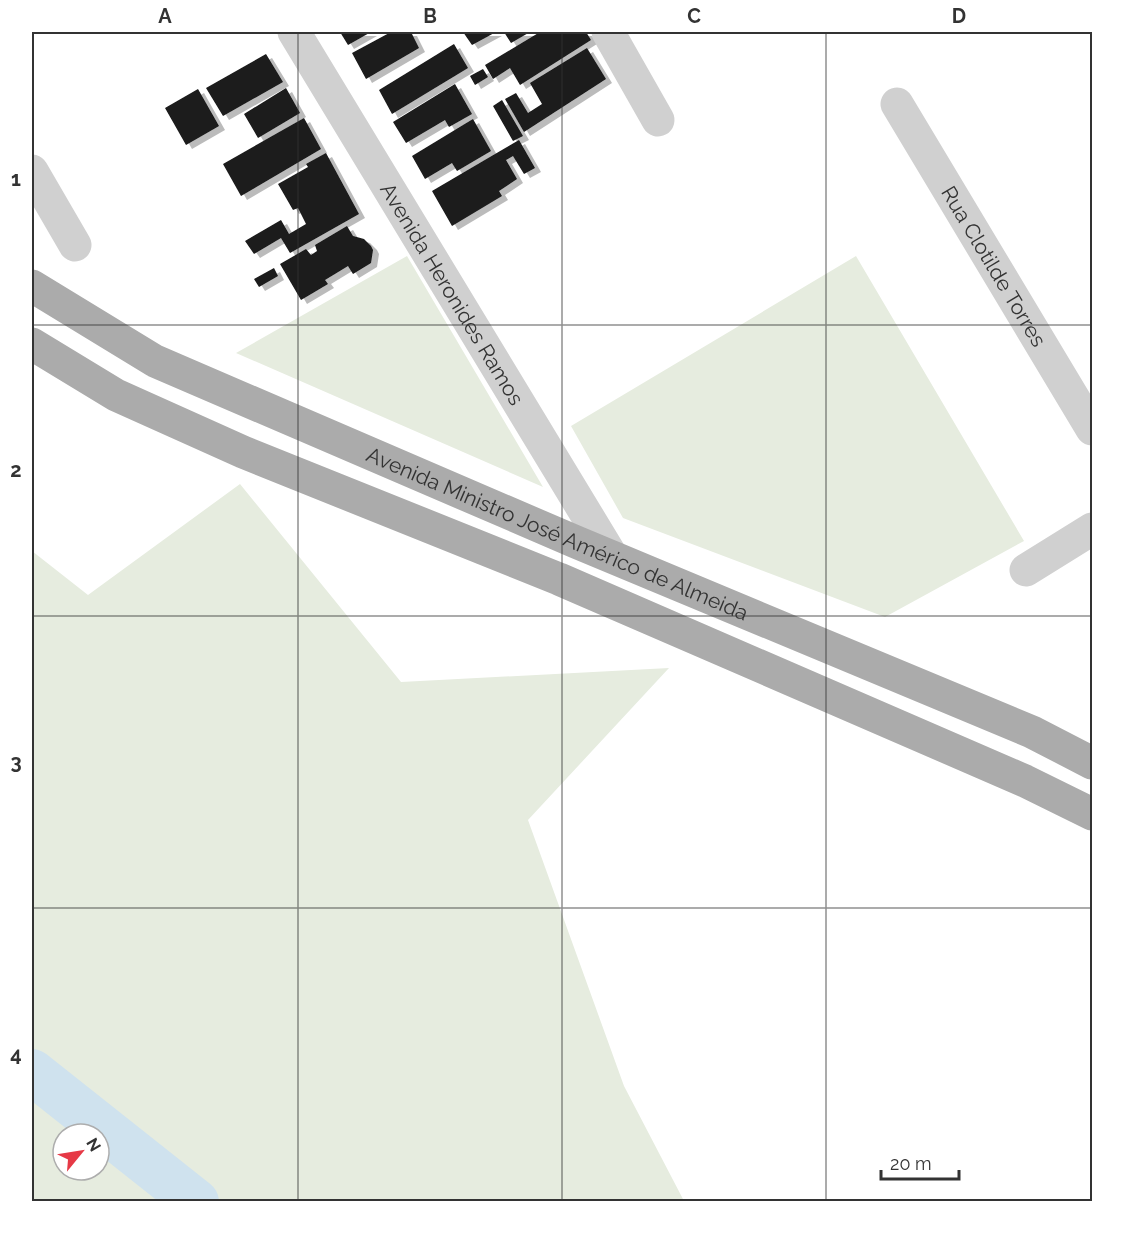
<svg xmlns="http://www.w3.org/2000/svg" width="1124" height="1233" font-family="Raleway,sans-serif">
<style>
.green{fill:#e6ecdf;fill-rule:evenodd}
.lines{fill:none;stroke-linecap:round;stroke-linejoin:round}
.river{stroke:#cfe2ee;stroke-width:46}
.building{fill:#1a1a1a;filter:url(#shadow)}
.minor{stroke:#d0d0d0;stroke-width:33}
.major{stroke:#ababab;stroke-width:33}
.grid{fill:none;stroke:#333;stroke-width:1.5;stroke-opacity:0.55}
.labels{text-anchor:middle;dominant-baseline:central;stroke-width:6;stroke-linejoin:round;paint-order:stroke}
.street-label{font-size:21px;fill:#333;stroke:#fff}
.neatline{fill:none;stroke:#333;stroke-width:2}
.grid-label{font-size:20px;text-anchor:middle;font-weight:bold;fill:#333}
</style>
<defs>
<filter id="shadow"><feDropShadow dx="6" dy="4" stdDeviation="0" flood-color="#0004"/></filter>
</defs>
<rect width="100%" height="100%" fill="#fff"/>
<path class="green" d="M407 256 543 487 236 353Z
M856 256 1024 541 885 617 623 518 571 426Z
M240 484 401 682 669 668 528 820 624 1086 684 1201H32V551L88 595ZM63 1134H99V1170H63Z"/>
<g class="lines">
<path class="river" d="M32 1072 196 1202"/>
</g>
<path class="building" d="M340 32H371L348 45Z
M391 32H411L419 48 366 79 352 53Z
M463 32H496L472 45Z
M504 32H530L511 43Z
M540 32H586L591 40 520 85 510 68 493 79 485 65Z
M454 44 468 68 392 114 379 90Z
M587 48 606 79 524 132 505 99 516 93 528 113 542 104 530 83Z
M266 54 283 82 223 116 206 88Z
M483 69 488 77 475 85 470 76Z
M455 84 472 114 449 127 445 120 406 143 393 122Z
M286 88 300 113 258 138 244 114Z
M198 89 219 126 186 145 165 108Z
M502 100 523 136 513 141 493 106Z
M304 118 321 149 241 196 223 164Z
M473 119 491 151 457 171 452 163 425 179 412 156Z
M519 140 535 168 524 174 513 156 506 160 517 179 499 191 502 196 452 226 432 191Z
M326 153 359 214 290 253 281 238 254 254 245 241 281 220 289 234 306 224 298 208 293 210 278 184 308 167 306 164Z
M347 226 353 236 364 239 371 246 373 250 371 263 353 274 348 266 325 280 328 284 301 300 280 264 306 249 311 255 317 251 315 245Z
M274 268 278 276 259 287 254 279Z"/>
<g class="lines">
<g class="minor">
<path id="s1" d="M294 32 611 555"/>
<path d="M608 32 658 120"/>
<path id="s2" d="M897 104 1092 429"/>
<path d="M32 171 75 245"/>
<path d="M1026 570 1092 529"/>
</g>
<g class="major">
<path id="s3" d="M32 286 155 361 576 542 1032 732 1092 763"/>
<path d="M32 344 116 395 243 452 559 579 1025 781 1092 814"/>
</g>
</g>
<path class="grid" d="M298 32V1202M562 32V1202M826 32V1202M32 325H1092M32 616H1092M32 908H1092"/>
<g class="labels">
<g class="street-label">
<text stroke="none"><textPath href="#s2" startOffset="189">Rua Clotilde Torres</textPath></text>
<text stroke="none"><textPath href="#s1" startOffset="306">Avenida Heronides Ramos</textPath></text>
<text stroke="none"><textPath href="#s3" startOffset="582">Avenida Ministro José Américo de Almeida</textPath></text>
</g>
</g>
<rect width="1124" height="1233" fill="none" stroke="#ffffff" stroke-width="66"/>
<g transform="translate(81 1152) rotate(60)"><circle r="28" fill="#ffffff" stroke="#adadad" stroke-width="1.5"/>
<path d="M0-4.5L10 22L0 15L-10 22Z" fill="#e63946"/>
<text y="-9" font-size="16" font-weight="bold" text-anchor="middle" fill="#333333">N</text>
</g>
<path d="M881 1170v9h78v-9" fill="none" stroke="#333333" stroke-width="3"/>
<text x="890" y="1170" font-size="18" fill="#333333" stroke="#ffffff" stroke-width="4.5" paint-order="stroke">20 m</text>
<rect x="33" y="33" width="1058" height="1167" class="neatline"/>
<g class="grid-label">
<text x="165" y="23">A</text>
<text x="430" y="23">B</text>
<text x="694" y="23">C</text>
<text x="959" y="23">D</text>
<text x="16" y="186">1</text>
<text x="16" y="477">2</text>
<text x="16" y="769">3</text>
<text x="16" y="1061">4</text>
</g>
</svg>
